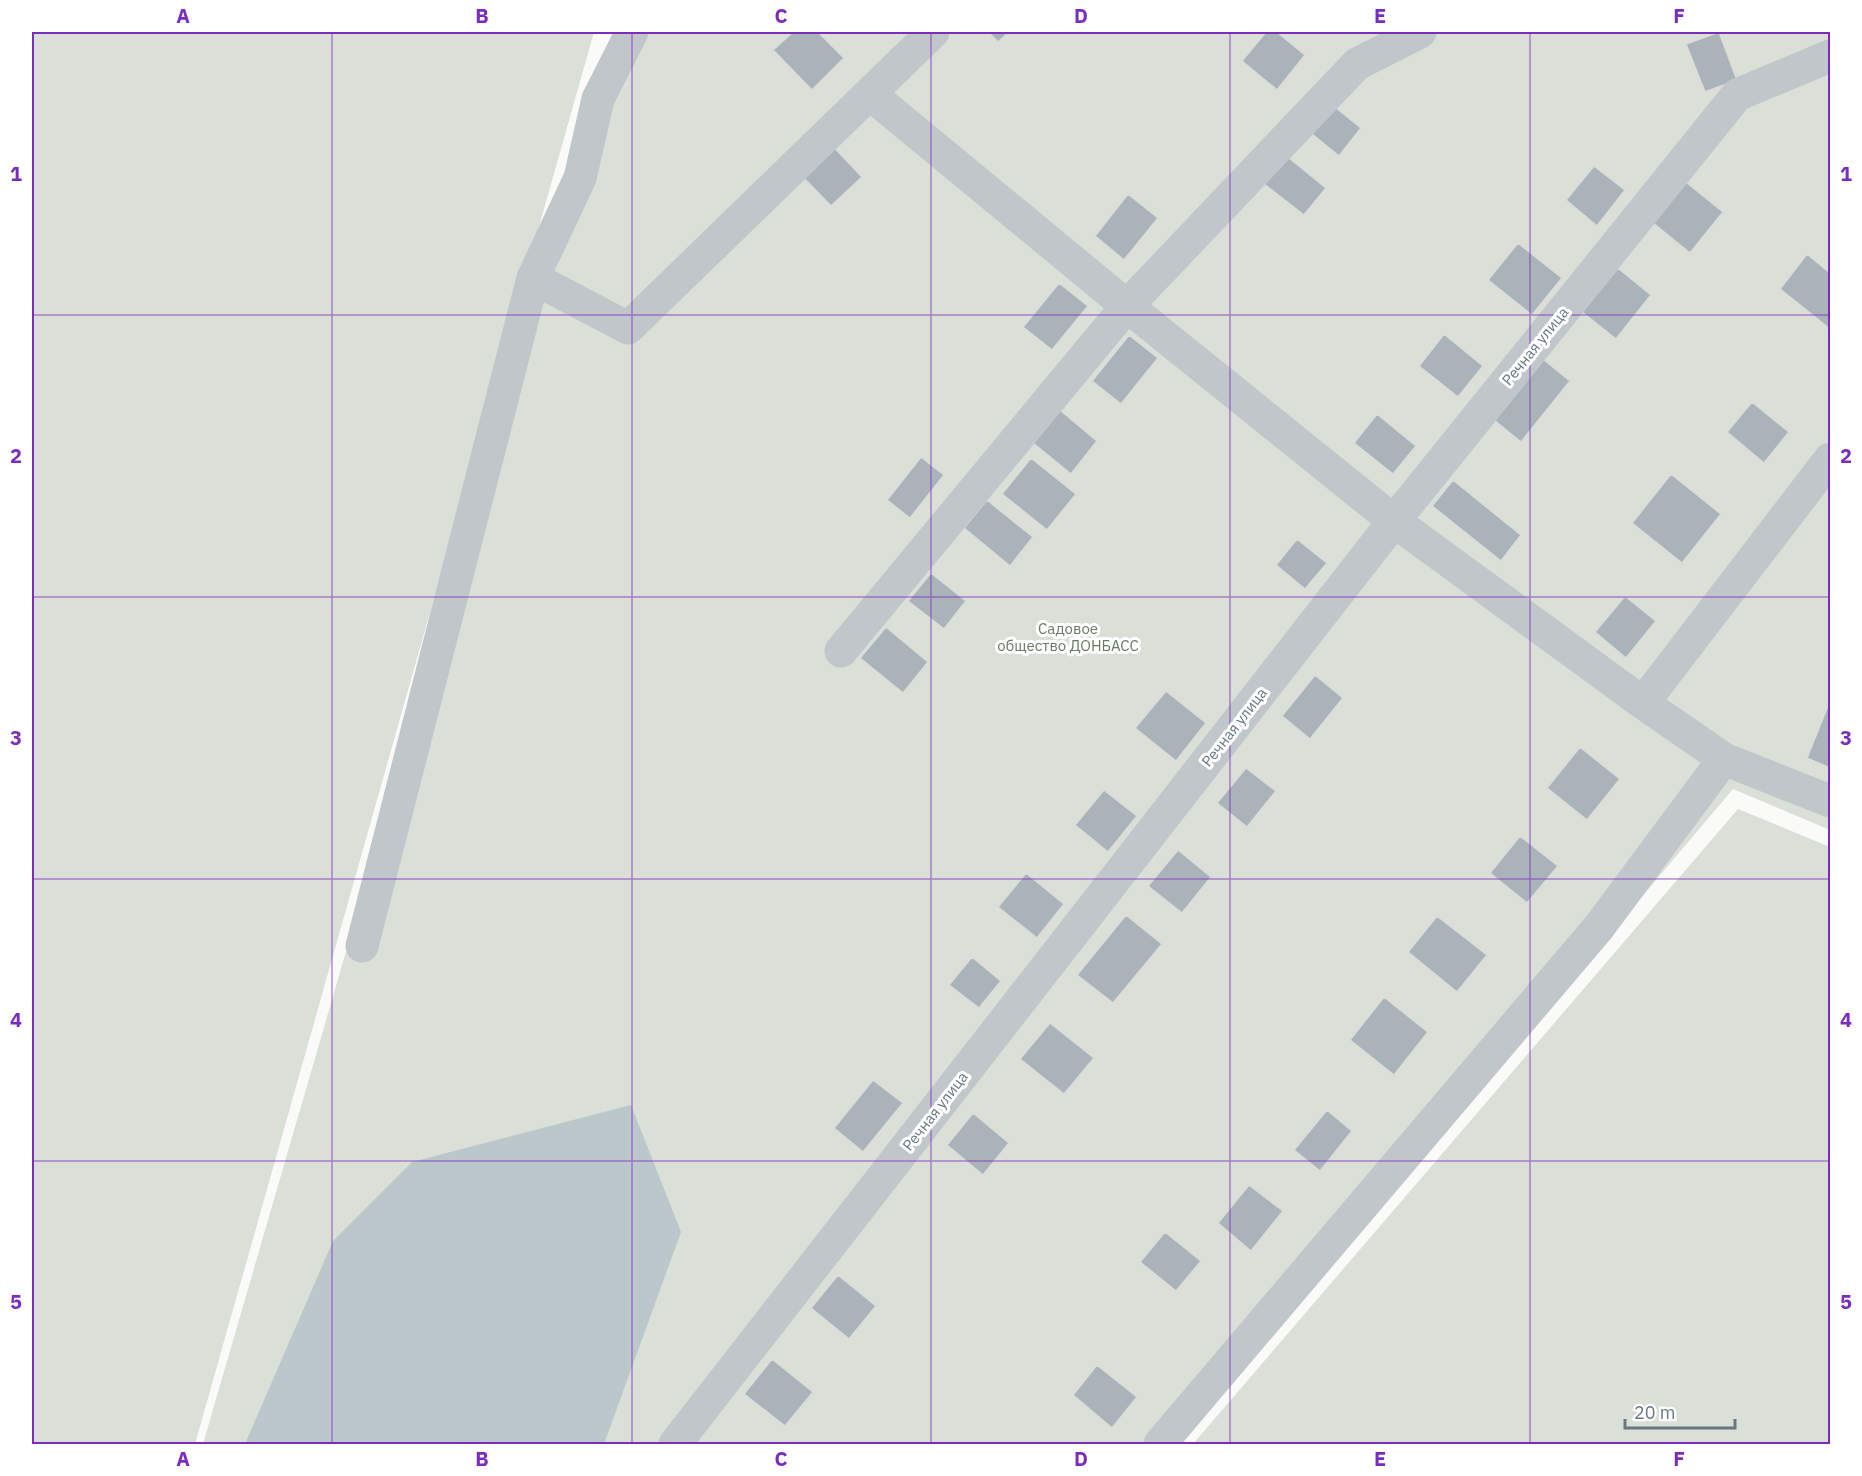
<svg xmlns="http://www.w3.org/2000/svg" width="1862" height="1476" font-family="'IBM Plex Sans',sans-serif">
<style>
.green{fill:#dadfd7}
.water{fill:#bbc7cb}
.building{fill:#aab3b9;stroke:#dcdcda;stroke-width:1.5}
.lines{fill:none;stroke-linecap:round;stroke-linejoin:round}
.minor{stroke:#c1c6ca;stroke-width:33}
.grid{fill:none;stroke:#7b2cbf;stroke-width:1.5;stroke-opacity:0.55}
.labels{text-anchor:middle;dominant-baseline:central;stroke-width:6;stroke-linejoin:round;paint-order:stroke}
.street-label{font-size:15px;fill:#667782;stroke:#fff}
.park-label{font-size:15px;fill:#6a7a65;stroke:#fff}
.neatline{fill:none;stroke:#7b2cbf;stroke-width:2}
.grid-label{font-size:20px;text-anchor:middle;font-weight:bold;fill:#7b2cbf}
</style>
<rect width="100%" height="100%" fill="#fafaf8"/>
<path class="green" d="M32 32H594L195 1444H32Z
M613 32H1830V830L1733 789 1179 1444H203Z
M1738 809 1830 847V1444H1193Z"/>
<path class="water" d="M631 1105 681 1232 604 1444H245L333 1241 412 1162Z"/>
<path class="building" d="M793 32H818L844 58 812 90 773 50Z
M988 32H1009L998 42Z
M1266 32H1277L1305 55 1277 90 1242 61Z
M1719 32 1737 80 1705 92 1686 44Z
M1335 107 1361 128 1339 156 1312 134Z
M827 140 862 177 831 206 796 170Z
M1283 153 1326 188 1304 215 1260 181Z
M1594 166 1625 190 1597 226 1566 200Z
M1686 182 1723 212 1690 253 1653 223Z
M1128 194 1158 218 1124 260 1095 236Z
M1518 243 1562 278 1532 315 1488 280Z
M1807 254 1830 273V329L1780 289Z
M1618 268 1651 295 1616 339 1582 312Z
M1059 283 1088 306 1052 350 1023 327Z
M1444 334 1483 366 1458 397 1419 366Z
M1129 335 1158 358 1121 404 1092 381Z
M1543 359 1570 381 1521 442 1494 420Z
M1752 402 1789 432 1764 463 1727 432Z
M1060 410 1097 441 1071 474 1033 443Z
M1377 414 1416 446 1393 474 1354 443Z
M921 457 944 475 910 518 887 500Z
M1031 458 1076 494 1047 530 1002 494Z
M1671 474 1721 514 1682 563 1632 523Z
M1453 480 1521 535 1501 561 1432 506Z
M987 500 1033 537 1010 566 964 528Z
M1297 539 1327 563 1305 589 1276 565Z
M931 573 966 601 944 629 908 601Z
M1625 596 1656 621 1626 658 1595 632Z
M886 627 928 662 903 693 860 658Z
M1315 675 1343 698 1310 739 1282 716Z
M1166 691 1206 723 1176 761 1135 728Z
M1830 701V768L1807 758Z
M1580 747 1620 779 1587 820 1547 788Z
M1246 768 1276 791 1247 827 1217 803Z
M1104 790 1137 816 1108 852 1075 825Z
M1520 836 1558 866 1527 903 1490 873Z
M1178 850 1211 877 1182 913 1148 886Z
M1026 873 1064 904 1037 938 998 907Z
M1126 915 1162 944 1113 1003 1077 975Z
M1437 916 1487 955 1457 992 1408 952Z
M972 957 1001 981 979 1008 949 985Z
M1384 997 1428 1032 1394 1075 1350 1040Z
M1050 1023 1094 1058 1064 1094 1020 1059Z
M873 1080 903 1103 863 1152 834 1128Z
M1327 1110 1352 1131 1320 1171 1294 1150Z
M973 1113 1009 1143 983 1175 947 1145Z
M1249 1185 1283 1211 1251 1251 1218 1223Z
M1165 1232 1201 1261 1176 1291 1140 1262Z
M838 1275 876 1306 849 1339 811 1308Z
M772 1359 813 1392 785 1426 744 1394Z
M1097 1365 1137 1397 1112 1428 1073 1395Z"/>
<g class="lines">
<path class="minor" d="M870 94 1127 306 1394 521 1643 703 1724 759 1830 801
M533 278 580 178 598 99 632 32
M841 651 1127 306 1357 64 1420 32
M1643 703 1830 459
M362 946 533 278 628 328 933 32
M675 1444 1394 521 1737 95 1830 56
M1160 1444 1599 927 1724 759"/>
</g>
<path class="grid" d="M332 32V1444M632 32V1444M931 32V1444M1230 32V1444M1530 32V1444M32 315H1830M32 597H1830M32 879H1830M32 1161H1830"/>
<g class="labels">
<g class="street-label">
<text transform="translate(1535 346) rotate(-51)">Речная улица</text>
<text transform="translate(1234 727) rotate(-52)">Речная улица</text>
<text transform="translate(935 1111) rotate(-52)">Речная улица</text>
</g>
<g class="park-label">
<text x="1068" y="628">Садовое<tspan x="1068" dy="17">общество ДОНБАСС</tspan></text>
</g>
</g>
<rect width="1862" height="1476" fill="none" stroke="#ffffff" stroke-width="66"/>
<path d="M1625 1419v9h110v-9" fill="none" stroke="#667782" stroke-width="3"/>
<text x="1634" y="1419" font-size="18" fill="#667782" stroke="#ffffff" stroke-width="4.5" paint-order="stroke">20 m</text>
<rect x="33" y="33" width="1796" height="1410" class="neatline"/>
<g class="grid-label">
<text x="183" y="23">A</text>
<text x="482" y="23">B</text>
<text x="781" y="23">C</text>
<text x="1081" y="23">D</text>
<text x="1380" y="23">E</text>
<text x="1679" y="23">F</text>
<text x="16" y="181">1</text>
<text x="1846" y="181">1</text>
<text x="16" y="463">2</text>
<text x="1846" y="463">2</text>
<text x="16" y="745">3</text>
<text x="1846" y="745">3</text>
<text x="16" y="1027">4</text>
<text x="1846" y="1027">4</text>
<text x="16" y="1309">5</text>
<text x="1846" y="1309">5</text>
<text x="183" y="1466">A</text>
<text x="482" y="1466">B</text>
<text x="781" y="1466">C</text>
<text x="1081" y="1466">D</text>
<text x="1380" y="1466">E</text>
<text x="1679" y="1466">F</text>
</g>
</svg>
